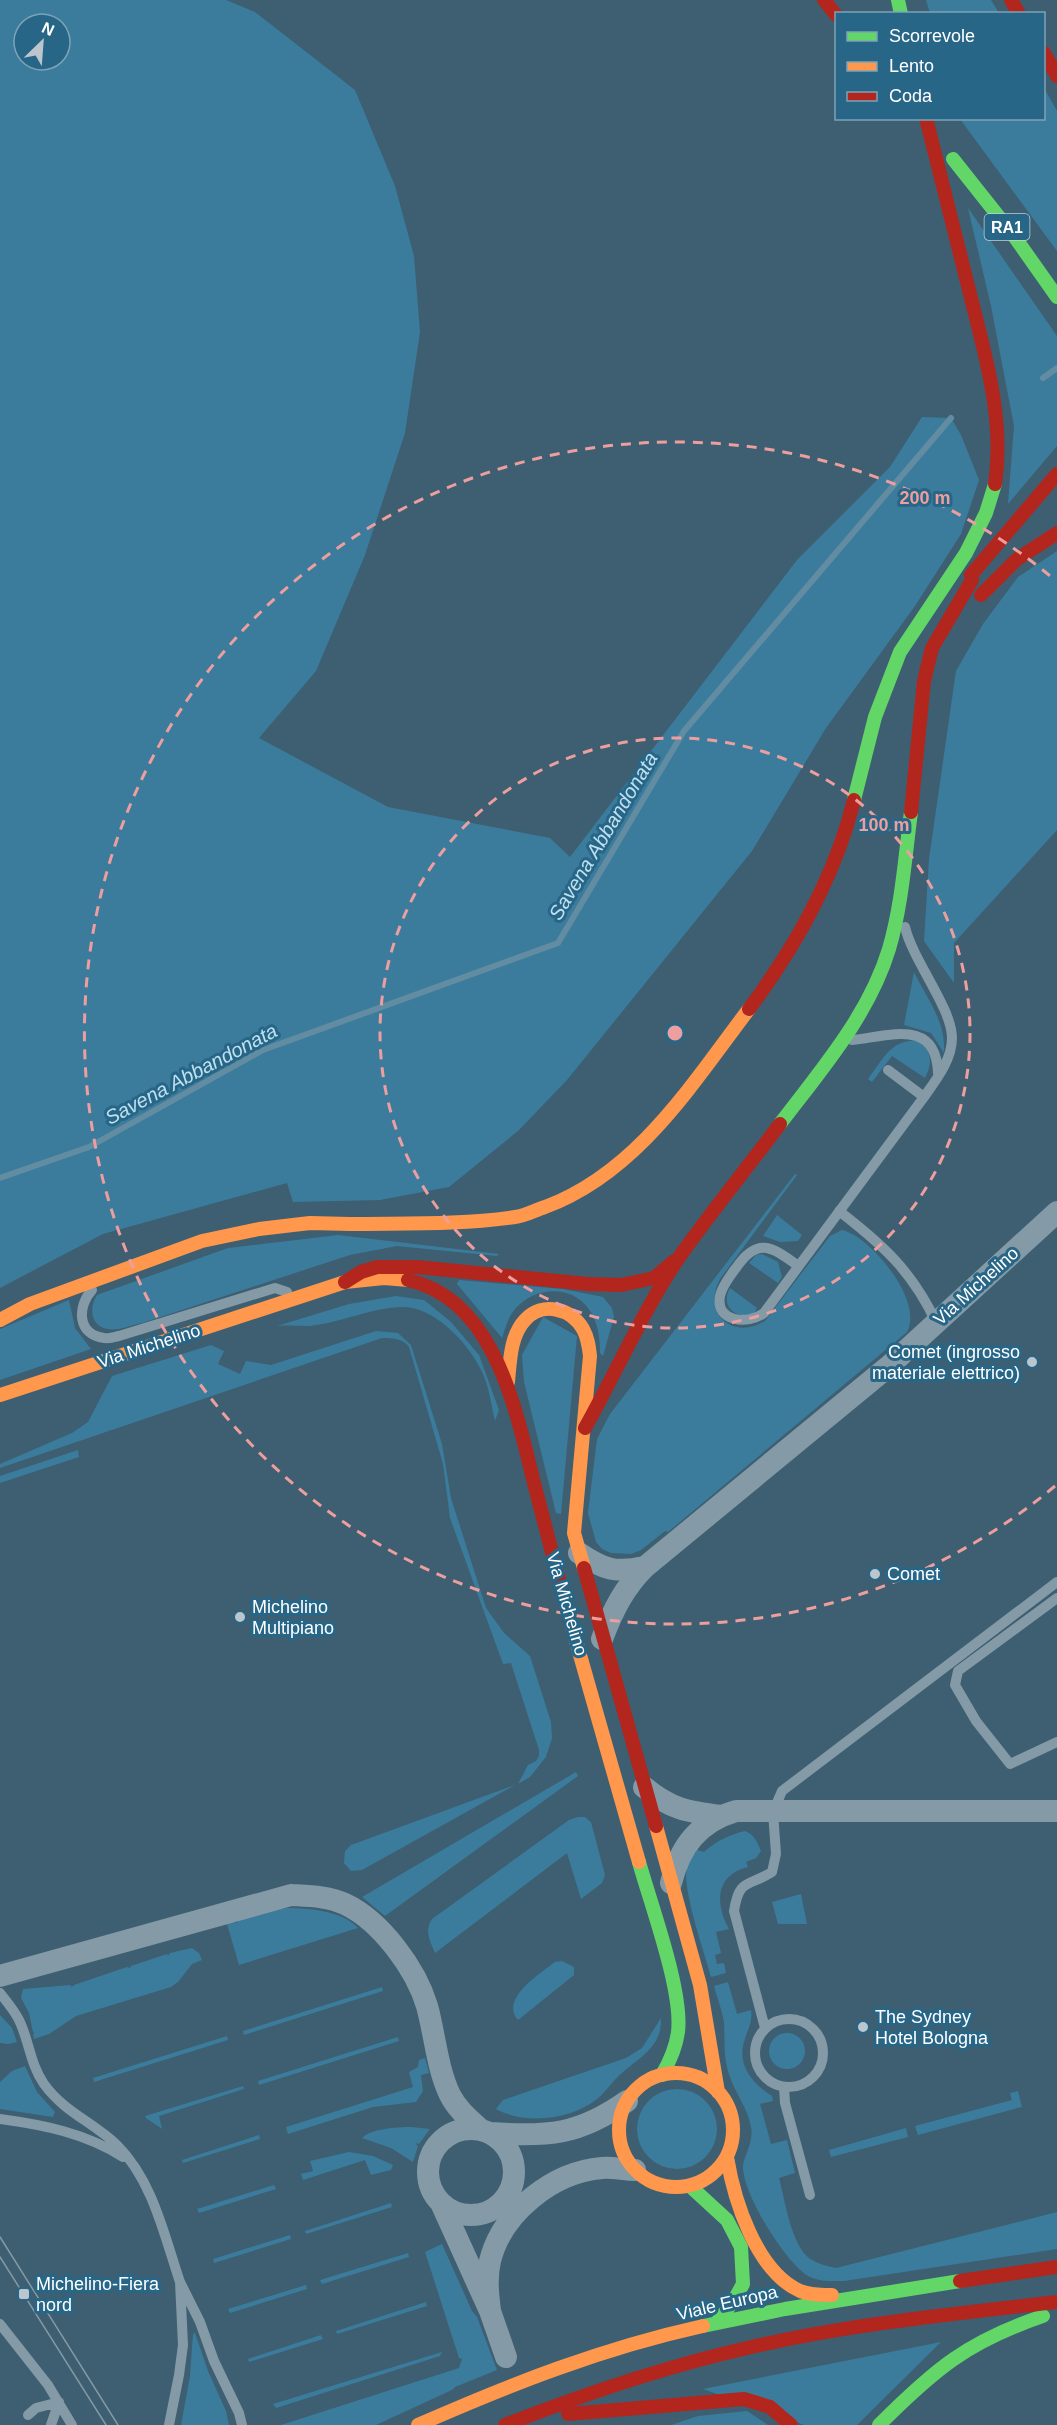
<svg xmlns="http://www.w3.org/2000/svg" width="1057" height="2425" font-family="Helvetica,sans-serif">
<style>
.green{fill:#3b7c9d;fill-rule:evenodd}
.lines{fill:none;stroke-linecap:round;stroke-linejoin:round}
.stream{stroke:#628ca1;stroke-width:6}
.lane{stroke:#849aa6;stroke-width:10}
.street{stroke:#849aa6;stroke-width:22}
.fast{stroke:#63d668;stroke-width:14}
.slow{stroke:#ff974d;stroke-width:14}
.jam{stroke:#b3261e;stroke-width:14}
.tram{stroke:#839aa5;stroke-width:1.5}
.ring{fill:none;stroke:#ed9e9e;stroke-width:3;stroke-dasharray:10 8}
.poi-dot{fill:#bbc7cd;stroke:#276687;stroke-width:2}
.labels{text-anchor:middle;dominant-baseline:central;stroke-width:6;stroke-linejoin:round;paint-order:stroke}
.shield{fill:#276687;stroke:#bed1db;stroke-width:1.5}
.shield-label{font-size:16px;font-weight:bold;fill:#fff}
.street-label{font-size:18px;fill:#fff;stroke:#276687}
.poi-label{font-size:18px;fill:#fff;stroke:#276687;text-anchor:start}
.water-label{font-size:20px;font-style:italic;fill:#bee0f0;stroke:#276687}
.centre{fill:#ed9e9e;stroke:#276687;stroke-width:3}
.ring-label{font-size:18px;text-anchor:middle;font-weight:bold;fill:#ed9e9e;stroke:#276687;stroke-width:6;stroke-linejoin:round;paint-order:stroke}
</style>
<rect width="100%" height="100%" fill="#3d5f71"/>
<path class="green" d="M0 0H226L255 12 355 90 395 186 414 256 420 332 405 433 365 555 316 671 259 738 388 807 550 838 570 857 797 560 890 467 922 417 951 418 961 435 979 480 961 534 915 606 826 728 752 851 567 1080 518 1131 449 1187 380 1200 293 1202 287 1183 103 1234 0 1288ZM24 24H60V60H24Z
M926 0H991L999 13H930Z
M1044 88 1057 111V251L960 119 1044 118Z
M968 208 1057 336V446L1008 504 1014 426 991 306Z
M1057 551V830L954 943V983L924 941 929 859 956 671 983 624 1018 577Z
M914 972C927 999 946 1021 944 1053L931 1033 904 1025Z
M917 1041C932 1050 933 1063 925 1078L892 1056 872 1082 868 1079C882 1061 891 1039 917 1041Z
M795 1174 797 1175 720 1279C702 1313 732 1341 765 1321L830 1236 842 1230C872 1237 924 1302 907 1332L668 1532 665 1531 641 1550 631 1554 611 1553 602 1549 596 1542 588 1513 597 1439 610 1414Z
M777 1215 802 1235 798 1241 780 1242 763 1236Z
M338 1235 499 1254 497 1256 397 1246 350 1255 142 1323C132 1325 118 1331 108 1329 90 1326 89 1308 97 1295L228 1248Z
M762 1254 778 1262 782 1277 778 1283 749 1263 756 1255Z
M459 1280 563 1289 603 1297 612 1308 614 1317 603 1356 600 1353C600 1338 598 1321 588 1308 570 1284 534 1287 515 1309 508 1317 505 1329 502 1338L457 1284Z
M730 1288 757 1308 755 1312C738 1322 719 1307 730 1288Z
M396 1296 424 1300 451 1322 479 1355 499 1410 495 1421C491 1404 489 1384 480 1368 467 1342 435 1308 404 1307 372 1307 341 1323 309 1326 298 1326 288 1325 277 1326L349 1304Z
M69 1300 75 1328 91 1349 0 1380V1329Z
M543 1317 577 1336 561 1514 556 1513 524 1382 522 1355Z
M376 1331 398 1333 411 1345 442 1444 451 1498 486 1608 504 1633 530 1656 551 1722 552 1738 546 1757 530 1777 518 1784 528 1765 536 1761 539 1756V1750L511 1663 503 1664 450 1518 443 1464 409 1347C402 1338 393 1338 382 1338L0 1468V1464L72 1433 88 1422 112 1376 211 1345 224 1351 218 1364 240 1374 246 1361 271 1365Z
M78 1450 79 1457 0 1483V1476Z
M576 1772 578 1776 385 1916 362 1897Z
M515 1785 362 1870 351 1871 344 1863 345 1851 351 1845Z
M578 1817H585L591 1822 605 1875 602 1883 581 1899 567 1853 435 1953C430 1941 424 1931 432 1919L569 1820Z
M745 1831C755 1835 757 1842 761 1851L756 1858 746 1862 748 1867C715 1875 715 1904 729 1929L716 1932 721 1953 715 1955 717 1964 724 1963 726 1973 711 1977C703 1948 687 1904 686 1875 686 1866 691 1857 697 1850L704 1852C716 1841 729 1835 745 1831Z
M801 1894 807 1924H778L772 1902Z
M287 1908C309 1908 343 1911 358 1928L239 1965 227 1924 234 1922 236 1923 239 1920 269 1911Z
M192 1948 199 1953 202 1960 192 1964 178 1982 171 1987 76 2016 49 2034 34 2039 33 2034 35 2033 33 2032 29 2013 21 1998 23 1989 70 1985 72 1987 74 1985 127 1967 130 1968 131 1966 167 1954 168 1956 170 1953Z
M562 1961 574 1967V1975L518 2020C499 1999 541 1973 555 1962Z
M728 1982 737 2014 751 2010C753 2023 747 2030 744 2042 737 2066 753 2084 772 2096L773 2101 760 2104 771 2144 787 2140 795 2173 779 2178C785 2200 791 2244 809 2258 817 2264 827 2266 836 2268L1057 2212V2249L844 2281C833 2281 819 2282 808 2276 785 2262 743 2194 743 2167 743 2156 754 2144 751 2127 747 2106 736 2095 730 2077 723 2059 725 2040 724 2022 722 2010 717 1998 714 1986Z
M382 1987 383 1991 244 2035 243 2031Z
M0 2015 12 2028 17 2042 8 2044 0 2043Z
M661 2018C662 2046 642 2056 623 2072 613 2080 607 2091 597 2099 571 2120 525 2125 496 2109L503 2100 626 2058 642 2048Z
M769 2051a18 18 0 1 1 36 0a18 18 0 1 1-36 0Z
M227 2036 228 2040 94 2082 93 2078Z
M398 2037 399 2041 259 2085 258 2081Z
M425 2058 429 2073 421 2075 423 2091 416 2102 373 2107 288 2134 286 2127 413 2087 409 2072 418 2067 419 2060Z
M25 2066 37 2092 55 2112 53 2117 0 2109V2082L12 2071Z
M243 2086 244 2089 159 2116 162 2129 146 2118 145 2116Z
M637 2129a40 40 0 1 1 80 0a40 40 0 1 1-80 0Z
M1018 2091 1022 2107 918 2135 915 2126 1012 2100 1010 2093Z
M411 2127 430 2129 419 2144 415 2143 418 2146 413 2162 391 2148 362 2138C370 2129 396 2127 411 2127Z
M906 2128 908 2137 831 2157 829 2150Z
M259 2135 260 2139 183 2163 182 2160Z
M349 2152 373 2156 393 2165 391 2170 371 2175 365 2160 303 2180 301 2174 313 2171 310 2161Z
M274 2185 276 2189 199 2213 197 2209Z
M391 2203 392 2207 306 2234 305 2231Z
M290 2235 291 2239 214 2263 213 2259Z
M442 2244 472 2311 477 2317 497 2370 455 2387 452 2390 376 2425H281L459 2368 462 2359 459 2358 425 2252Z
M408 2253 409 2257 322 2284 320 2280Z
M306 2285 307 2289 230 2313 228 2309Z
M426 2302 427 2306 337 2334 336 2331Z
M195 2333 208 2371 226 2411 229 2425H181L190 2376 193 2334Z
M321 2335 323 2339 249 2362 248 2359Z
M941 2342 857 2425H804L703 2389Z
M442 2352 440 2356 276 2408 273 2404Z
M747 2411 768 2425H671L698 2416Z"/>
<g class="lines">
<path class="stream" d="M1043 378 1057 368
M0 1178 89 1147 263 1050 558 943 684 731 951 418"/>
<path class="lane" d="M852 1040C890 1036 936 1018 938 1073
M888 1070 924 1097
M839 1211C883 1245 912 1271 936 1322
M797 1265C771 1246 757 1237 736 1268 730 1276 722 1286 720 1296 715 1322 748 1325 764 1313L924 1097C936 1080 952 1060 952 1038 952 1008 913 961 905 927
M92 1290C77 1306 77 1335 104 1338 108 1339 114 1337 119 1336L275 1288 287 1292
M1057 1598 958 1671 955 1685 976 1721 1010 1764 1057 1742
M0 1993C7 2002 14 2010 19 2020 29 2040 30 2064 44 2084 64 2112 93 2122 117 2145 153 2181 164 2235 180 2282
M755 2053a34 34 0 1 1 68 0a34 34 0 1 1-68 0Z
M765 2028 734 1911C739 1878 748 1887 772 1872L776 1854 773 1812 782 1791 1057 1582
M784 2087 785 2103 810 2195
M0 2119C44 2125 85 2133 123 2157
M0 2324 48 2385 72 2425
M28 2415 36 2408 59 2402
M51 2425 59 2402
M169 2425 179 2375 183 2345 180 2282 200 2322 214 2361 239 2413 242 2425"/>
<path class="street" d="M579 1553C604 1570 615 1573 645 1567
M602 1639C613 1610 624 1588 645 1567L889 1366 1057 1212
M644 1787C670 1809 688 1812 721 1816
M671 1883C680 1846 699 1822 736 1811H1057
M0 1976 291 1895C309 1896 328 1896 345 1904 381 1921 416 1969 427 2006 435 2035 437 2068 450 2095 457 2109 469 2119 480 2129
M428 2172a43 43 0 1 1 86 0a43 43 0 1 1-86 0Z
M490 2133C548 2137 579 2135 627 2101
M441 2203 490 2311 506 2357
M490 2311C488 2294 486 2278 490 2261 502 2212 553 2172 602 2168 613 2167 624 2170 635 2170"/>
<path class="fast" d="M898 0 901 14
M953 159 1014 236 1057 297
M854 800 875 717 900 652 966 553 986 513 995 484
M780 1124C821 1070 869 1015 889 949 902 905 905 857 911 812
M639 1862C651 1905 683 1991 678 2032 676 2048 670 2061 662 2075
M690 2186 727 2220 741 2247 743 2284 733 2302 717 2322
M703 2326 785 2309 960 2281
M879 2425C935 2369 967 2342 1043 2316"/>
<path class="slow" d="M350 1224C404 1223 461 1225 515 1217 525 1216 535 1210 545 1207 637 1173 692 1084 749 1009
M0 1320 30 1304 202 1241 259 1229 310 1223 350 1224
M508 1382C510 1362 510 1336 525 1320 542 1301 571 1308 583 1329 588 1338 589 1347 590 1356L574 1533 584 1568
M0 1395 345 1282 384 1278 408 1280
M572 1627 639 1862
M656 1826 700 1985 718 2092
M619 2130a57 57 0 1 1 114 0a57 57 0 1 1-114 0Z
M727 2157C734 2200 756 2271 800 2291 810 2295 822 2295 832 2295
M418 2425C511 2384 603 2348 703 2326"/>
<path class="jam" d="M824 0 836 15
M1011 0 1019 14
M1044 53 1057 76
M926 118C940 174 954 230 968 286 984 351 1005 418 995 484
M971 575 1057 474
M981 595 1016 560 1057 533
M911 812 924 681 932 648 972 580
M749 1009C796 946 835 877 854 800
M408 1280C498 1300 517 1417 536 1491 548 1536 559 1582 572 1627
M345 1282 361 1272 377 1267H417L588 1284 621 1285 654 1278 674 1261
M585 1428C617 1371 643 1310 680 1256 712 1211 747 1168 780 1124
M584 1568 656 1826
M960 2281 1057 2267
M568 2414 744 2399 770 2407 791 2425
M505 2425C584 2394 664 2367 747 2348 849 2324 953 2314 1057 2302"/>
<path class="tram" d="M0 2237 118 2425
M0 2257 106 2425"/>
</g>
<g class="ring">
<circle cx="675" cy="1033" r="295"/>
<path d="M1055 1486A591 591 0 1 1 1055 580"/>
</g>
<g class="poi-dot">
<circle cx="1032" cy="1362" r="6"/>
<circle cx="875" cy="1574" r="6"/>
<circle cx="240" cy="1617" r="6"/>
<circle cx="863" cy="2027" r="6"/>
<rect x="18" y="2288" width="12" height="12" rx="3"/>
</g>
<g class="labels">
<rect class="shield" x="984.5" y="214" width="45" height="26" rx="4.5"/>
<g class="shield-label">
<text x="1007" y="227">RA1</text>
</g>
<g class="street-label">
<text transform="translate(976 1286) rotate(-42)">Via Michelino</text>
<text transform="translate(149 1346) rotate(-18)">Via Michelino</text>
<text transform="translate(567 1604) rotate(74)">Via Michelino</text>
<text transform="translate(727 2303) rotate(-13)">Viale Europa</text>
</g>
<g class="poi-label">
<text x="1020" y="1352" text-anchor="end">Comet (ingrosso<tspan x="1020" dy="21">materiale elettrico)</tspan></text>
<text x="887" y="1574">Comet</text>
<text x="252" y="1607">Michelino<tspan x="252" dy="21">Multipiano</tspan></text>
<text x="875" y="2017">The Sydney<tspan x="875" dy="21">Hotel Bologna</tspan></text>
<text x="36" y="2284">Michelino-Fiera<tspan x="36" dy="21">nord</tspan></text>
</g>
<g class="water-label">
<text transform="translate(603 836) rotate(-59)">Savena Abbandonata</text>
<text transform="translate(191 1074) rotate(-28)">Savena Abbandonata</text>
</g>
</g>
<circle cx="675" cy="1033" r="9" class="centre"/>
<g class="ring-label">
<text x="925" y="504">200 m</text>
<text x="884" y="831">100 m</text>
</g>
<rect x="835" y="12" width="210" height="108" fill="#276687" stroke="#7da3b7" stroke-width="1.5"/>
<rect x="847" y="32" width="30" height="9" fill="#63d668" stroke="#7da3b7" stroke-width="1.5"/>
<text x="889" y="42" font-size="18" fill="#ffffff">Scorrevole</text>
<rect x="847" y="62" width="30" height="9" fill="#ff974d" stroke="#7da3b7" stroke-width="1.5"/>
<text x="889" y="72" font-size="18" fill="#ffffff">Lento</text>
<rect x="847" y="92" width="30" height="9" fill="#b3261e" stroke="#7da3b7" stroke-width="1.5"/>
<text x="889" y="102" font-size="18" fill="#ffffff">Coda</text>
<g transform="translate(42 42) rotate(25)"><circle r="28" fill="#276687" stroke="#7da3b7" stroke-width="1.5"/>
<path d="M0-4.5L10 22L0 15L-10 22Z" fill="#bbc7cd"/>
<text y="-9" font-size="16" font-weight="bold" text-anchor="middle" fill="#ffffff">N</text>
</g>
</svg>
